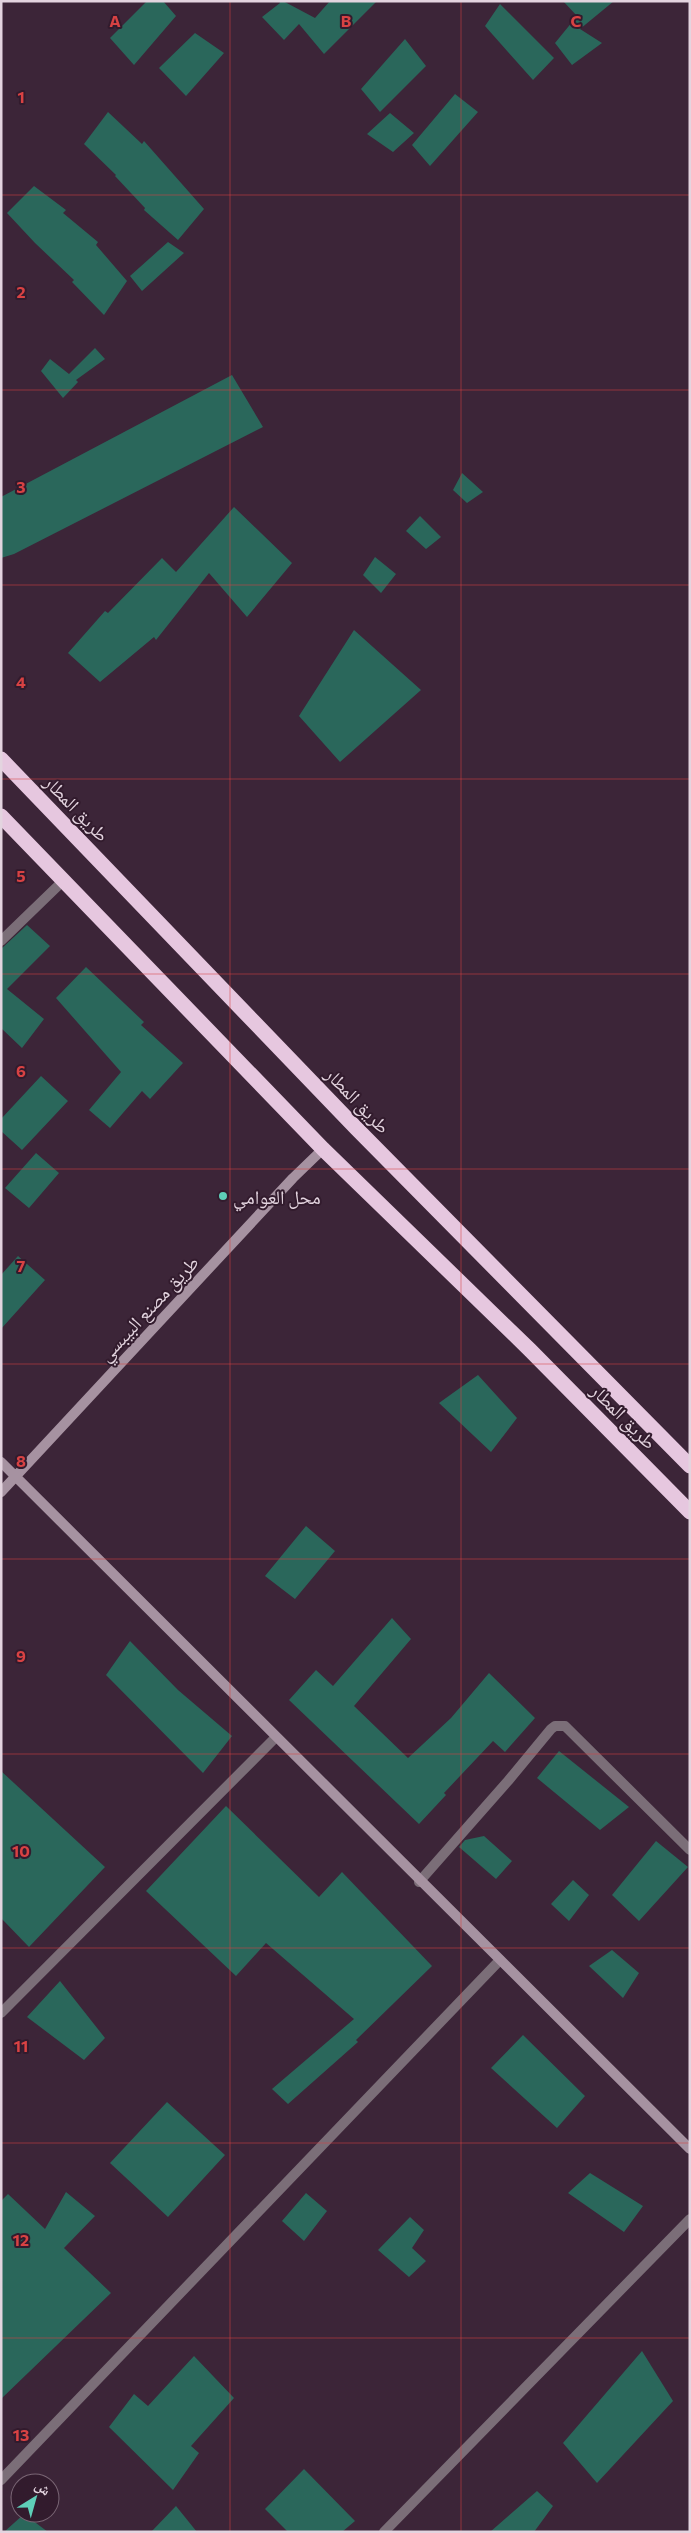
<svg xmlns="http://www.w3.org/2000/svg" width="691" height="2533" font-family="Commissioner,'Noto Naskh Arabic',sans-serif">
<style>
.building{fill:#2a675b}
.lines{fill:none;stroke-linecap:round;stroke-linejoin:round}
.street{stroke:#7b6e78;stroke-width:10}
.secondary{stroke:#a692a1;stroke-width:10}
.highway{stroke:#e6c7df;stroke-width:15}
.grid{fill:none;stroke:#d84243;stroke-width:1;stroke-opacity:0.55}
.poi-dot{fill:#5eceb8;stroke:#321b2d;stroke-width:2}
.labels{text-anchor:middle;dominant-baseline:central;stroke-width:4;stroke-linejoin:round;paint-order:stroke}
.street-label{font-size:19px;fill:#e3d4df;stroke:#321b2d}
.poi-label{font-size:19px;fill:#e3d4df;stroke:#321b2d;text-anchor:start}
.grid-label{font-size:16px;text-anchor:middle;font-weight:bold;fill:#d84243;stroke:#321b2d;stroke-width:4;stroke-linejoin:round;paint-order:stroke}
</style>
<rect width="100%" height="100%" fill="#3c2538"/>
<path class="building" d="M147 1H163L176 16 134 65 110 38Z
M279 1H283L315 18 330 1H377L324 54 299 24 284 40 262 17 280 3Z
M563 1H614L580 29 602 43 572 65 555 43 577 16Z
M500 4 554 58 533 80 485 26Z
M195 33 224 53 186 96 159 68Z
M405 39 426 66 380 112 361 89Z
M455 94 478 112 430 166 412 145Z
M108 112 142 144 144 141 204 209 178 240 144 210 145 208 115 176 116 175 84 144Z
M390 113 414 133 393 152 367 134Z
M34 186 66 210 63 213 98 242 96 245 127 281 104 315 72 282 74 280 35 243 7 213Z
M168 242 184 253 142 291 130 276Z
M95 348 105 359 76 380 78 382 63 398 41 371 50 359 69 374Z
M232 375 263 427 14 554 1 558V497Z
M462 473 483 492 467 503 453 490Z
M234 507 292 563 247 617 209 573 156 640 154 637 100 682 68 653 105 611 108 613 162 558 176 572Z
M420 516 441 537 426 549 406 531Z
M375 557 396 574 381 593 363 575Z
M354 630 421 690 340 762 299 716Z
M27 925 50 946 7 989 44 1019 22 1048 1 1028V949Z
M86 967 144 1022 141 1025 183 1063 150 1099 142 1091 110 1128 89 1110 121 1072 56 998Z
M41 1076 68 1101 22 1150 1 1131V1119Z
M36 1153 59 1173 29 1208 5 1188Z
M18 1256 45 1280 1 1329V1275Z
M478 1375 517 1418 491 1452 439 1403Z
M306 1526 335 1551 295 1599 265 1576Z
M392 1618 411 1639 354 1706 408 1758 451 1718 489 1673 535 1718 505 1752 493 1741 444 1793 446 1795 419 1824 289 1700 316 1670 333 1686Z
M130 1641 178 1690 232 1736 203 1773 106 1675Z
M559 1751 629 1807 600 1830 537 1778Z
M1 1771 105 1867 29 1947 1 1918Z
M226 1806 319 1897 342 1872 432 1966 356 2040 358 2042 288 2104 272 2089 354 2019 266 1943 236 1976 146 1891Z
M484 1836 512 1861 496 1879 459 1847 465 1840Z
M656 1841 688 1867 639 1921 612 1895Z
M573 1880 589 1895 569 1921 551 1904Z
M612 1950 639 1973 623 1998 589 1966Z
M60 1981 105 2038 84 2060 27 2017Z
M523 2035 585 2096 557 2128 491 2068Z
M167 2102 225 2155 168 2217 110 2163Z
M590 2173 643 2206 624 2232 568 2193Z
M66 2192 95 2216 64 2248 111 2293 1 2399V2201L8 2194 45 2229Z
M306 2193 327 2211 304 2241 282 2221Z
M410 2217 424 2230 412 2248 426 2261 409 2277 378 2250Z
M642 2351 673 2401 597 2483 563 2443Z
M194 2356 234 2398 191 2446 199 2453 173 2490 109 2427 134 2394 148 2406Z
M304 2469 355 2521 342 2532H288L265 2509Z
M537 2491 553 2506 534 2532H490Z
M176 2506 197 2532H151Z
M24 2514 48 2532H4Z"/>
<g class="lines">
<path class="street" d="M1 941 64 880
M419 1882 508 1781 551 1729 555 1726H565L690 1850
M1 2013 275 1738
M1 2480 500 1960
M384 2532 690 2219"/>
<path class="secondary" d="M1 1462 690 2149
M1 1492 293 1178 323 1149"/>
<path class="highway" d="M1 759 356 1128 690 1466
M1 816 323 1149 530 1350 690 1512"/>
</g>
<path class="grid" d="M230 1V2532M461 1V2532M1 195H690M1 390H690M1 585H690M1 779H690M1 974H690M1 1169H690M1 1364H690M1 1559H690M1 1754H690M1 1948H690M1 2143H690M1 2338H690"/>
<circle class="poi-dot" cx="223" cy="1196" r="5"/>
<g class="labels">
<g class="street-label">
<text transform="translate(77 808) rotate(46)">طريق المطار</text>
<text transform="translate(358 1100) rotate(46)">طريق المطار</text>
<text transform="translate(148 1308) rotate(-47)">طريق مصنع البيبسي</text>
<text transform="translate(624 1416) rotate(45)">طريق المطار</text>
</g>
<g class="poi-label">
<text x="233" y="1196">محل العوامي</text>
</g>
</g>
<g class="grid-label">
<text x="115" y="27">A</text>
<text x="346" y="27">B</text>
<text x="576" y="27">C</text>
<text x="21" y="103">1</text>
<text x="21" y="298">2</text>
<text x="21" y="493">3</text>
<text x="21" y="688">4</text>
<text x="21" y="882">5</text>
<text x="21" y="1077">6</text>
<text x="21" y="1272">7</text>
<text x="21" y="1467">8</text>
<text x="21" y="1662">9</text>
<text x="21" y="1857">10</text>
<text x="21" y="2052">11</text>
<text x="21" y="2246">12</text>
<text x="21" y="2441">13</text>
</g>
<rect width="691" height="2533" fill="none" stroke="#e3d4df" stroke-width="5"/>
<g transform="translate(35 2498) rotate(37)"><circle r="24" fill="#321b2d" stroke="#796574"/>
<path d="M0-4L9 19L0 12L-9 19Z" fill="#5eceb8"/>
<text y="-8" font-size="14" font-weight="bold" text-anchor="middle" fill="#e3d4df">ش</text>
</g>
</svg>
